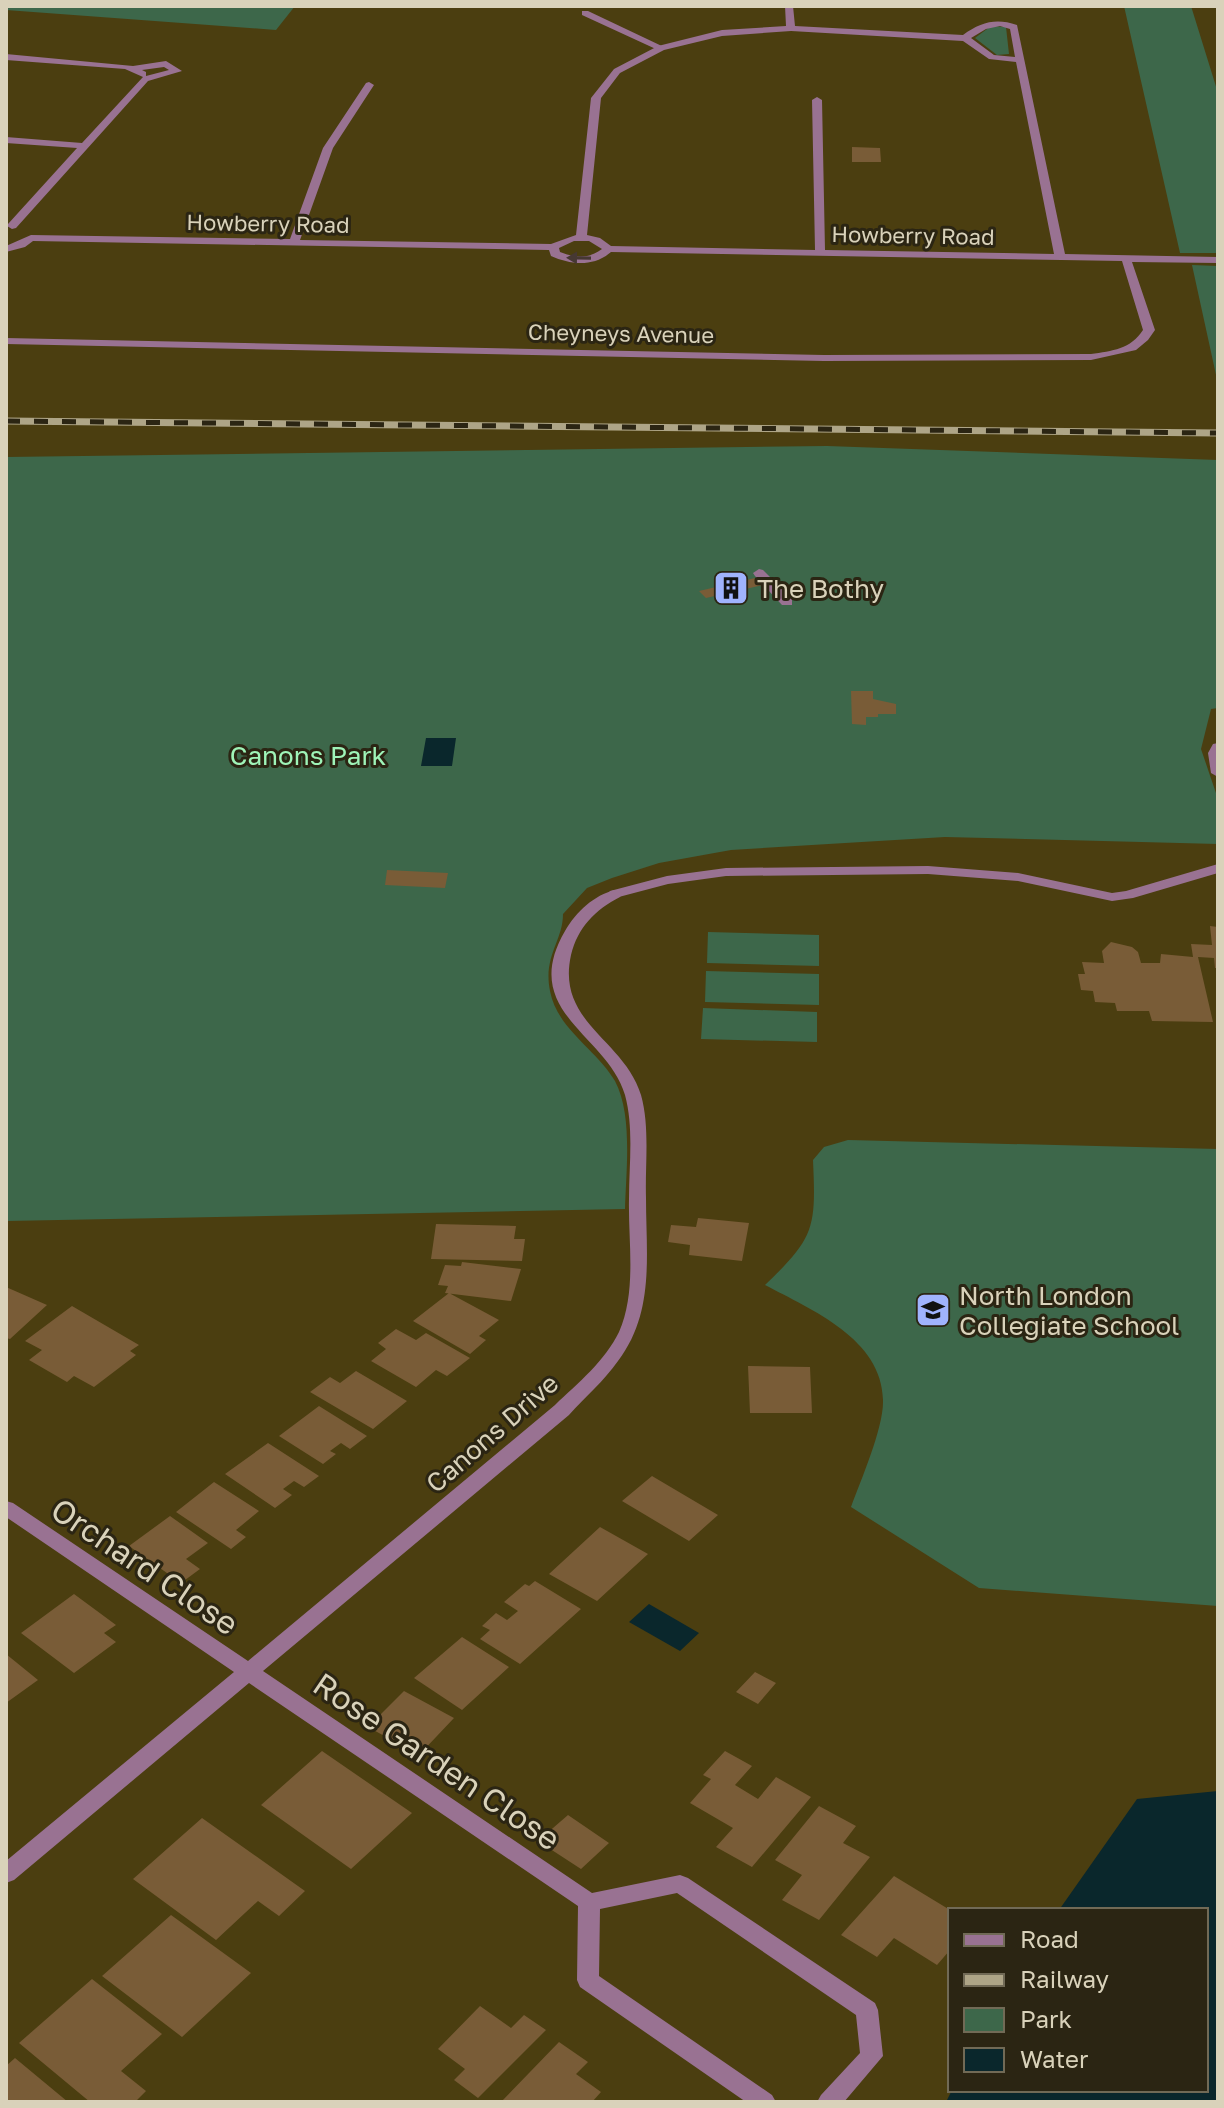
<svg xmlns="http://www.w3.org/2000/svg" width="1224" height="2108" font-family="'Golos Text',sans-serif">
<style>
.green{fill:#3d674a}
.water{fill:#0a272c}
.building{fill:#795c37}
.lines{fill:none;stroke-linecap:round;stroke-linejoin:round}
.lane{fill:#997292;fill-rule:evenodd}
.street{fill:#997292;fill-rule:evenodd}
.rail-casing{stroke:#aea587;stroke-width:7}
.rail{stroke:#2b2513;stroke-width:5;stroke-dasharray:14;stroke-linecap:butt}
.oneway{fill:#463833}
.labels{text-anchor:middle;dominant-baseline:central;stroke-width:6;stroke-linejoin:round;paint-order:stroke}
.far-street-label{font-size:22px;fill:#d9d2ba;stroke:#2b2513}
.poi-label{font-size:26px;fill:#d9d2ba;stroke:#2b2513;text-anchor:start}
.park-label{font-size:26px;fill:#9ff4b8;stroke:#2b2513}
.street-label{font-size:26px;fill:#d9d2ba;stroke:#2b2513}
.near-street-label{font-size:32px;fill:#d9d2ba;stroke:#2b2513}
</style>
<rect width="100%" height="100%" fill="#4b3e10"/>
<path class="green" d="M6 6H295L276 30 6 10Z
M1124 6H1191L1218 93V253H1180Z
M991 26 1006 27 1009 54 997 55 975 38Z
M1192 265 1218 266V384Z
M827 446 1218 460V708L1211 709 1201 749 1218 799V844L945 837 731 850 659 863 612 878 587 888 563 914C563 941 543 956 550 991 557 1029 597 1050 615 1081 633 1115 626 1171 625 1209L6 1221V457Z
M708 932 819 935V966L707 963Z
M706 971 819 974V1005L705 1002Z
M703 1008 817 1012V1042L701 1039Z
M848 1140 1218 1149V1606L979 1588 851 1507C861 1480 884 1427 883 1400 882 1339 812 1310 765 1285 815 1237 816 1228 813 1160L824 1147Z"/>
<path class="water" d="M426 738H456L452 766H421Z
M649 1604 699 1633 680 1651 629 1622Z
M1218 1791V2102H946L952 2090H1206V1910H1059L1137 1799Z"/>
<path class="building" d="M852 147 880 148 881 162H852Z
M755 578 763 585 706 598 699 591Z
M851 691H873V699L896 704V714H878V717H866V725L852 724Z
M387 870 448 873 445 888 385 885Z
M1210 926 1218 927V968H1215L1214 958 1198 957 1213 1022 1152 1021 1149 1011H1117L1115 1003 1095 1002 1093 991 1081 990 1078 974H1085L1082 962 1104 963 1102 951 1111 942 1132 947 1138 952 1141 963H1160L1161 954 1193 957 1191 944 1212 945Z
M698 1218 749 1223 742 1261 689 1255 690 1245 668 1242 671 1225 696 1227Z
M436 1224 516 1226 514 1239H525L522 1261 431 1259Z
M462 1262 521 1269 511 1301 445 1293 448 1286 438 1285 445 1265 461 1266Z
M6 1287 47 1305 10 1339 6 1338Z
M449 1293 499 1320 479 1336 486 1340 470 1354 413 1321Z
M72 1306 139 1345 130 1351 136 1355 94 1387 74 1376 67 1382 29 1360 42 1350 25 1341Z
M396 1329 416 1340 426 1333 470 1358 447 1376 436 1370 416 1387 371 1361 386 1349 378 1343Z
M748 1366 810 1367 812 1413H750Z
M356 1371 407 1401 373 1429 310 1392 330 1377 340 1383Z
M319 1406 367 1436 350 1449 341 1443 330 1451 336 1454 323 1464 279 1436Z
M268 1443 319 1476 304 1487 294 1481 283 1489 292 1495 275 1508 225 1474Z
M652 1476 718 1515 689 1541 622 1501Z
M214 1482 259 1511 236 1530 246 1537 231 1549 176 1512Z
M170 1516 208 1543 186 1559 200 1569 181 1583 129 1546Z
M600 1527 648 1554 597 1601 549 1574Z
M535 1581 581 1609 520 1664 480 1639 490 1630 482 1626 496 1613 507 1620 518 1611 504 1602 525 1584 529 1586Z
M74 1594 116 1625 104 1633 116 1642 74 1673 21 1633Z
M462 1637 509 1667 462 1710 414 1678Z
M6 1654 38 1680 6 1703Z
M755 1672 776 1683 758 1704 736 1692Z
M404 1691 454 1718 419 1755 368 1727Z
M322 1751 412 1813 351 1869 261 1805Z
M725 1751 752 1766 735 1785 758 1799 776 1777 811 1797 752 1867 716 1847 733 1828 690 1803 711 1779 703 1775Z
M819 1806 856 1826 843 1843 870 1857 819 1920 782 1900 802 1875 775 1860Z
M568 1815 609 1843 581 1869 538 1841Z
M202 1818 305 1891 279 1916 258 1901 216 1940 133 1879Z
M894 1876 950 1910V1950L937 1965 894 1938 877 1957 841 1935Z
M171 1915 251 1973 182 2037 102 1976Z
M92 1979 162 2034 121 2071 146 2091 135 2102H90L19 2043Z
M480 2006 511 2028 524 2015 546 2030 478 2098 454 2080 465 2069 438 2049Z
M559 2042 588 2062 576 2074 601 2092 592 2102H501Z
M15 2058 68 2102H6V2066Z"/>
<g class="lines">
<path class="lane" d="M582 11H588L666 48 658 50 582 15Z
M759 569 763 570 792 599V605H782L755 576 753 573Z
M1218 743V777L1211 773 1208 753 1213 744Z
M1218 864V873L1133 898 1112 901 1018 881 928 874 726 876 668 884 615 898 608 894 610 891 667 876 726 868 928 866 1018 873 1112 893 1126 891Z"/>
<path class="street" d="M785 6H793L795 26 963 35C981 22 996 18 1017 25L1065 254 1218 257V263L1132 262 1155 330 1148 340 1136 350 1091 360 824 361 6 344V338L824 355 1091 354C1112 351 1131 349 1143 330L1122 261 611 252C594 267 571 265 551 256L549 250 33 241 25 247 6 252V246L31 235 290 239 323 148 366 83 369 82 374 85 333 148 300 240 551 244 576 235 591 98 614 69 658 46 722 30 786 26ZM1000 26 1010 29 1015 57 994 55 971 38 986 29ZM791 31 963 41 989 59 1016 62 1054 254 825 250 822 100 817 97 812 100 815 250 611 246 600 238 587 235 601 98 620 73 664 50 722 36ZM589 241 602 249C589 259 575 258 560 252L559 248 574 241Z
M6 54 133 66 166 61 182 71 148 81 16 228 12 229 7 226 8 224 77 148 6 143V137L82 143 143 77 125 69 6 60ZM164 67 169 70 146 76V72L142 70Z
M615 890 620 891 622 894 620 897C595 910 578 927 571 955 556 1023 624 1039 641 1095 650 1127 645 1164 646 1198 646 1255 655 1312 618 1361 604 1381 585 1397 569 1415L263 1671 592 1893 680 1875 688 1878 875 2003 878 2010 883 2056 844 2102H817L821 2095 860 2053 856 2015 677 1893 600 1909 599 1976 772 2095 776 2102H746L580 1987 577 1980 578 1906 249 1683 14 1880 6 1883V1861L234 1672 6 1517V1501L13 1503 248 1661 555 1405C578 1383 605 1361 619 1332 637 1291 628 1242 629 1199 629 1165 634 1128 625 1095 607 1034 518 1012 565 931 576 912 594 895 615 890Z"/>
<g class="rail-casing">
<path id="rail" d="M6 421 1218 433"/>
</g>
<use href="#rail" class="rail"/>
</g>
<defs><path id="oneway-solid" d="M-6-.8H1V-3.2L6.5 0L1 3.2V.8H-6Z" transform="scale(2)"/></defs>
<use class="oneway" href="#oneway-solid" transform="translate(579 258) rotate(-179)"/>
<defs>
<g id="building-square" transform="scale(1.8)"><rect x="-9" y="-9" width="18" height="18" rx="4" fill="#a0b3fd" stroke="#2b2513"/><path d="M-4-6H4V6H1V3H-1V6H-4ZM-2.5-4.3h1.7v1.8h-1.7ZM.8-4.3h1.7v1.8H.8ZM-2.5-1h1.7V.8h-1.7ZM.8-1h1.7V.8H.8Z" fill="#111"/></g>
<g id="school-square" transform="scale(1.8)"><rect x="-9" y="-9" width="18" height="18" rx="4" fill="#a0b3fd" stroke="#2b2513"/><path d="M0-5L7-2L0 1L-7-2ZM-4 1L0 2.5L4 1V4Q0 6-4 4Z" fill="#111"/></g>
</defs>
<g fill-rule="evenodd">
<use href="#building-square" x="731" y="588"/>
<use href="#school-square" x="933" y="1310"/>
</g>
<g class="labels">
<g class="far-street-label">
<text transform="translate(268 223) rotate(1)">Howberry Road</text>
<text transform="translate(913 235) rotate(1)">Howberry Road</text>
<text transform="translate(621 333) rotate(1)">Cheyneys Avenue</text>
</g>
<g class="poi-label">
<text x="757" y="588">The Bothy</text>
<text x="959" y="1295">North London<tspan x="959" dy="30">Collegiate School</tspan></text>
</g>
<g class="park-label">
<text x="308" y="755">Canons Park</text>
</g>
<g class="street-label">
<text transform="translate(492 1433) rotate(-41)">Canons Drive</text>
</g>
<g class="near-street-label">
<text transform="translate(145 1566) rotate(34)">Orchard Close</text>
<text transform="translate(437 1761) rotate(34)">Rose Garden Close</text>
</g>
</g>
<rect width="1224" height="2108" fill="none" stroke="#d9d2ba" stroke-width="16"/>
<rect x="948" y="1908" width="260" height="184" fill="#2b2513" stroke="#716a56" stroke-width="2"/>
<rect x="964" y="1934" width="40" height="12" fill="#997292" stroke="#716a56" stroke-width="2"/>
<text x="1020" y="1948" font-size="24" fill="#d9d2ba">Road</text>
<rect x="964" y="1974" width="40" height="12" fill="#aea587" stroke="#716a56" stroke-width="2"/>
<text x="1020" y="1988" font-size="24" fill="#d9d2ba">Railway</text>
<rect x="964" y="2008" width="40" height="24" fill="#3d674a" stroke="#716a56" stroke-width="2"/>
<text x="1020" y="2028" font-size="24" fill="#d9d2ba">Park</text>
<rect x="964" y="2048" width="40" height="24" fill="#0a272c" stroke="#716a56" stroke-width="2"/>
<text x="1020" y="2068" font-size="24" fill="#d9d2ba">Water</text>
</svg>
